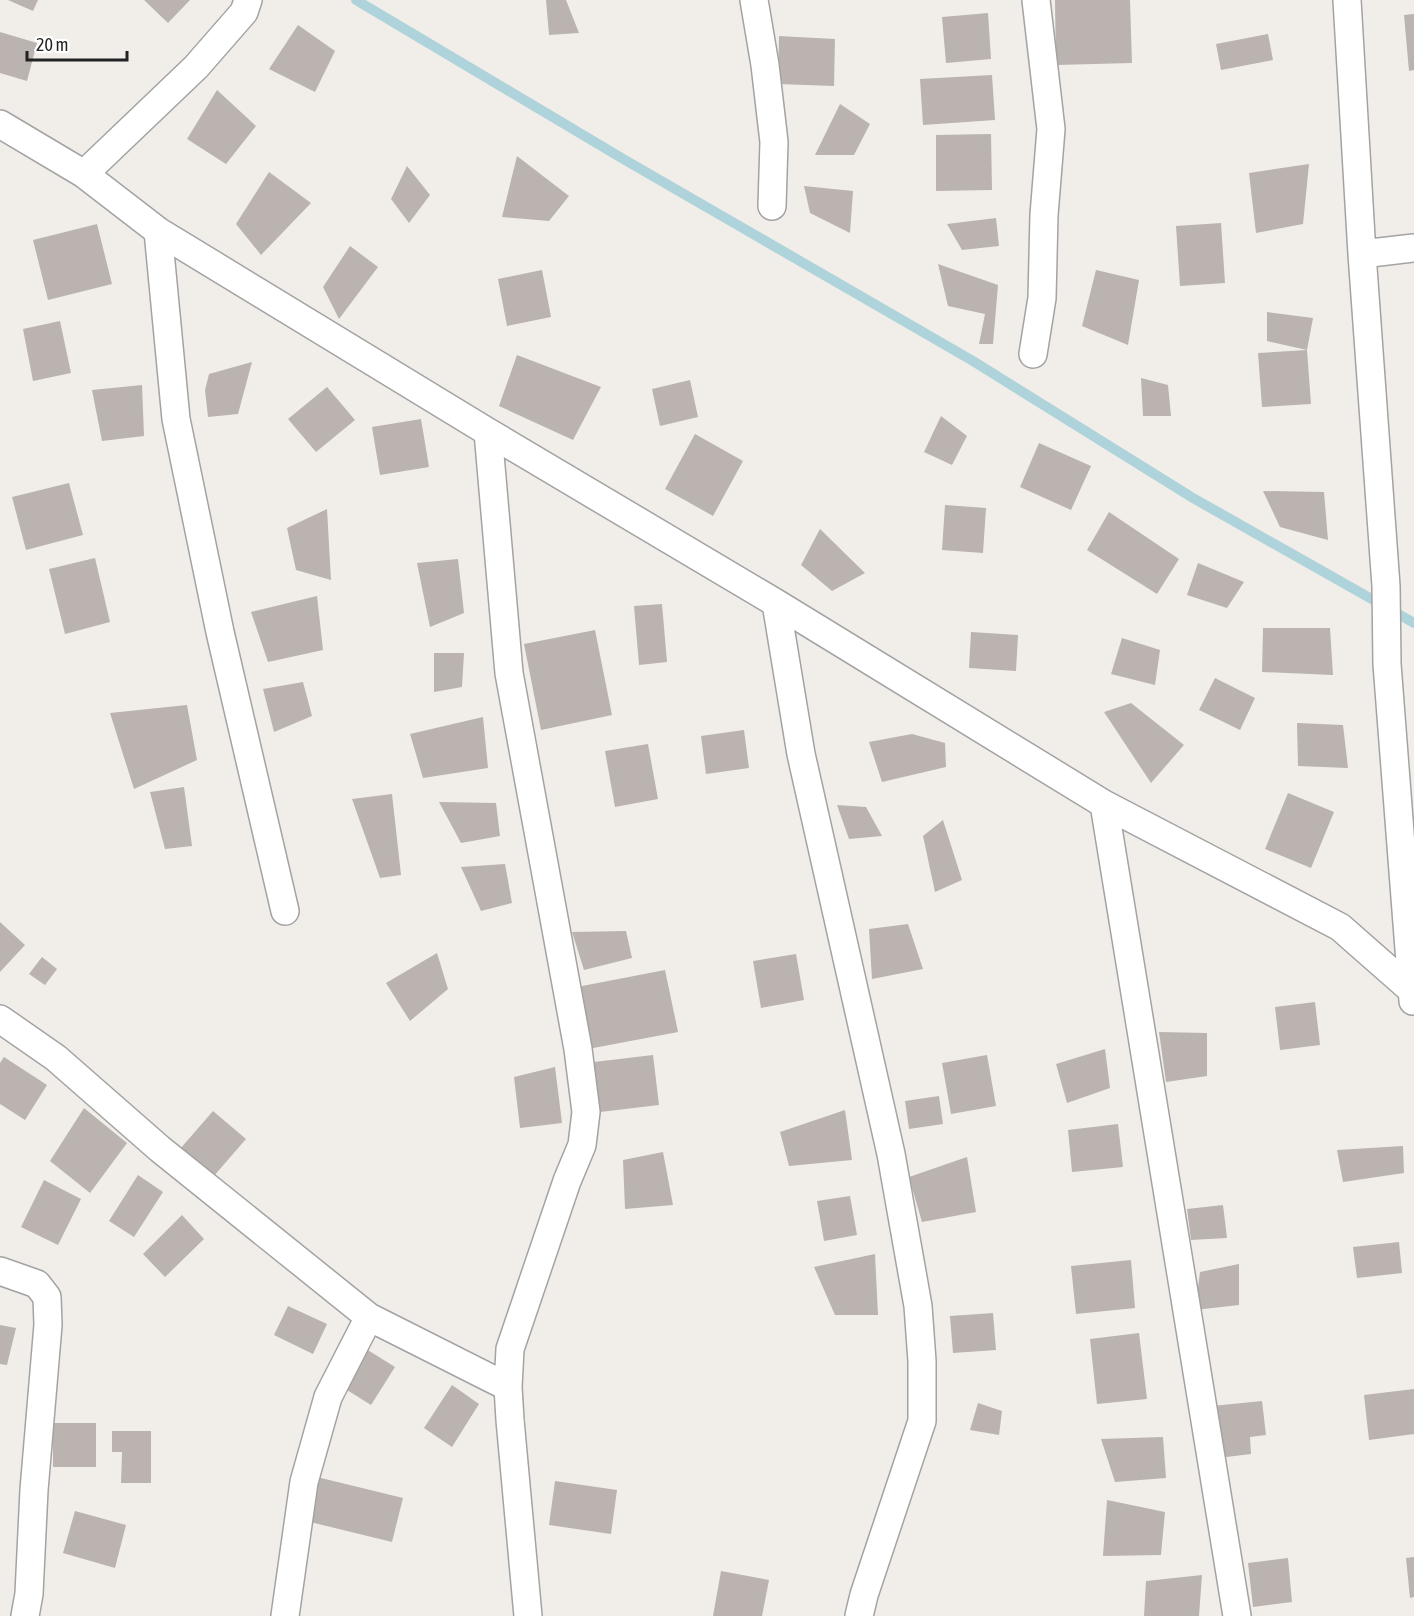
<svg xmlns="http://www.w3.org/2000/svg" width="1414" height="1616" font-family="'Asap Condensed',sans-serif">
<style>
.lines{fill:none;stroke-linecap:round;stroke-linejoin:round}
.stream{stroke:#afd3da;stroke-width:10}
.building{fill:#bab3af}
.minor-casing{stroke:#a3a3a3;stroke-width:30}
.minor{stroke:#fff;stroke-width:27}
</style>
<rect width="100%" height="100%" fill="#f1eeea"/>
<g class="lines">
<path class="stream" d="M356 0 625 160 973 361 1193 498 1414 623"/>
</g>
<path class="building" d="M8 0H38L33 11Z
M144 0H190L168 23Z
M546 0H566L579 33 549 35Z
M1055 0H1130L1132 63 1056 65Z
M988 13 991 59 946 63 942 17Z
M1414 14V70L1409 71 1404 15Z
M298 25 335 51 315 92 269 69Z
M0 32 37 43 27 81 0 73Z
M1268 34 1273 60 1221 70 1216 44Z
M779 36 835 39 834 86 778 84Z
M992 75 995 120 923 125 920 79Z
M217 90 256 126 226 164 187 139Z
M840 104 870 124 854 155H815Z
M991 134 992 190 936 191V135Z
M517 156 569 196 549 221 502 217Z
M1309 164 1303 224 1256 233 1249 173Z
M407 166 430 195 409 223 391 199Z
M269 172 311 203 261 255 236 224Z
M804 186 853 191 850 233 810 213Z
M996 218 999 246 962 250 947 224Z
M1221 223 1225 283 1180 286 1176 226Z
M97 224 112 284 48 300 33 240Z
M350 246 378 267 339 319 323 287Z
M938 264 998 285 993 344H979L985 314 948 306Z
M542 270 551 317 507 326 498 279Z
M1096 270 1139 280 1128 345 1082 326Z
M1267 312 1313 318 1307 350 1311 404 1262 407 1258 353 1307 350 1267 341Z
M60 321 71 373 33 381 23 329Z
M517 355 601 387 573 440 499 406Z
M252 362 238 414 208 417 205 390 209 374Z
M1141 378 1168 385 1171 416H1143Z
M690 380 698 417 660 426 652 389Z
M142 385 144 436 102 441 92 390Z
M327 387 355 420 316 452 288 419Z
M941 416 967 436 952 465 924 452Z
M421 419 429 467 380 475 372 427Z
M695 434 743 461 713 516 665 489Z
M1039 443 1091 466 1071 510 1020 487Z
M69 483 83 535 26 550 12 497Z
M1263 491 1324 492 1328 540 1280 527Z
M945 505 986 508 983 553 942 550Z
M327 509 331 580 296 570 287 528Z
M1109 512 1179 559 1157 594 1087 550Z
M820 529 865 573 832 591 801 565Z
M95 558 110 622 65 634 49 569Z
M458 559 464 613 430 627 417 563Z
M1198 563 1244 582 1227 608 1187 595Z
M317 596 323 650 268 662 251 612Z
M662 604 667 662 639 665 634 606Z
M1263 628H1330L1333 675 1262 672Z
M595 630 612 715 541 730 524 644Z
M971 632 1018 635 1016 671 969 668Z
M1122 638 1160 650 1155 685 1111 674Z
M434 653H464L462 687 434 692Z
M1215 678 1255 698 1240 730 1199 710Z
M303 682 312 716 274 732 263 689Z
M1131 703 1184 745 1151 783 1104 712Z
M187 705 197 760 134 789 110 713Z
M483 717 488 768 423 778 410 734Z
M1297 723 1343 725 1348 768 1298 766Z
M744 730 749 768 706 774 701 736Z
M912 734 945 743 946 767 882 782 869 742Z
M648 744 658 799 615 807 605 751Z
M184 787 192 846 165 849 150 792Z
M1288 793 1334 812 1311 868 1265 849Z
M392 794 401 875 380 878 352 799Z
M439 802 496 803 500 836 461 843Z
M837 805 866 807 882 836 849 839Z
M943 820 962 880 935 892 923 836Z
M505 864 512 903 481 911 461 867Z
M0 922 25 945 0 972Z
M908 924 923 969 872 979 869 929Z
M626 931 632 958 584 970 572 932Z
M437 953 448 989 410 1021 386 983Z
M796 954 804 1000 761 1008 753 961Z
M42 957 57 969 45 985 29 974Z
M665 970 678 1032 588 1049 577 987Z
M1315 1002 1320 1045 1280 1050 1275 1007Z
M1159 1032 1207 1033V1076L1166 1082Z
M1105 1049 1110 1088 1067 1103 1056 1064Z
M653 1055 659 1105 600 1112 594 1062Z
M987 1055 996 1106 951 1114 942 1063Z
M4 1057 47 1085 25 1120 0 1104V1063Z
M555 1067 562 1123 520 1128 514 1077Z
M939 1096 943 1124 909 1129 905 1101Z
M84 1108 127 1143 90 1193 50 1161Z
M845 1110 852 1160 789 1166 780 1132Z
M213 1111 246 1139 213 1177 180 1149Z
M1118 1124 1123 1167 1072 1172 1068 1130Z
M1403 1146 1404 1173 1343 1182 1337 1150Z
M663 1152 673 1205 625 1209 623 1160Z
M967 1157 976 1212 922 1222 909 1177Z
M138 1175 163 1192 134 1237 109 1221Z
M44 1180 81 1199 58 1245 21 1227Z
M850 1196 857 1235 824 1241 817 1201Z
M1223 1205 1227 1238 1191 1240 1187 1209Z
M182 1215 204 1239 165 1277 143 1254Z
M1399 1242 1402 1273 1357 1278 1353 1247Z
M875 1254 878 1315H835L814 1267Z
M1131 1260 1135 1308 1076 1314 1071 1266Z
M1239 1264V1305L1195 1310 1200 1272Z
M288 1306 327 1324 313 1354 274 1335Z
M993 1313 996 1350 953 1353 950 1316Z
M0 1325 16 1328 7 1365 0 1364Z
M1139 1333 1147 1399 1097 1404 1090 1339Z
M363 1347 395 1367 371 1405 339 1385Z
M452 1385 479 1404 452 1447 424 1428Z
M1414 1389V1434L1369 1440 1364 1395Z
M1262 1401 1266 1435 1250 1437 1251 1454 1218 1458 1212 1406Z
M978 1403 1002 1411 999 1435 970 1430Z
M53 1423H96V1467H53Z
M112 1431H151V1483H121L122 1452H112Z
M1163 1437 1166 1478 1115 1482 1101 1439Z
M317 1477 403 1498 392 1542 306 1521Z
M555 1481 617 1490 611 1534 549 1525Z
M1107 1500 1165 1512 1161 1555 1103 1556Z
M75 1511 126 1525 115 1568 63 1553Z
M1414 1557V1597L1410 1598 1406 1558Z
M1288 1558 1292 1602 1253 1607 1248 1563Z
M721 1571 769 1580 762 1616H713Z
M1202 1575 1199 1616H1144L1146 1581Z"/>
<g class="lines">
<g class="minor-casing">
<path id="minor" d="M754 0 765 65 774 142 772 206
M1347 0 1362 254 1386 586 1387 664 1413 1001
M0 124 84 174 158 231 488 432 776 603 1104 804 1340 927 1414 992
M84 174 196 67 244 12 248 0
M158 231 176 419 220 632 285 911
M1362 254 1414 248
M1033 354 1042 298 1044 215 1051 129 1036 0
M488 432 509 673 578 1049 586 1112 582 1145 567 1181 510 1349 508 1387 510 1420 528 1616
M776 603 801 754 891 1154 918 1306 922 1361V1421L864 1595 859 1616
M1104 804 1237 1616
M0 1019 56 1058 160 1149 369 1317 508 1387
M0 1271 37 1284 47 1297 48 1325 34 1490 29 1594 25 1616
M285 1616 304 1482 328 1397 369 1317"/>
</g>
<use href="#minor" class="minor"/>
</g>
<path d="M27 51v9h100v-9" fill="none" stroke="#222222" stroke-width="3"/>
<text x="36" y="51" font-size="18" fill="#222222" stroke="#ffffff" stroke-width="4.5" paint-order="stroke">20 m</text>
</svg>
